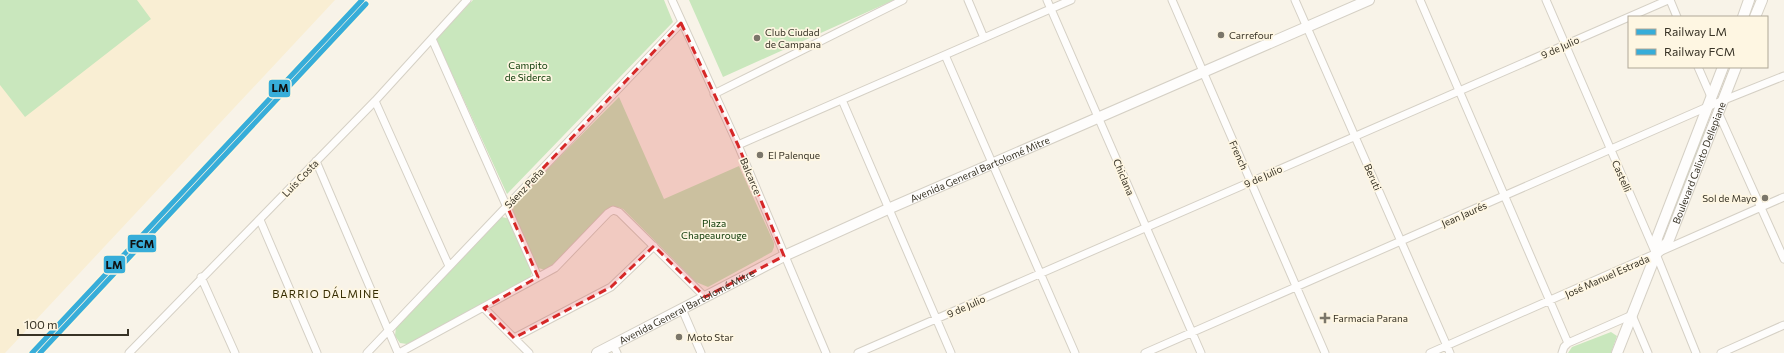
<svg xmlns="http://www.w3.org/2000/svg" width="1784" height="353" font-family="Commissioner,sans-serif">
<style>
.built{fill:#f9eed3}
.green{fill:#c9e7bd}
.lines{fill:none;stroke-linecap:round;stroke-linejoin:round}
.minor-casing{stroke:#d5d0c5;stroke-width:9}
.secondary-casing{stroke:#d5d0c5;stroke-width:12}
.minor{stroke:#fefdfc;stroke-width:7}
.secondary{stroke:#fefdfc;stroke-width:10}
.rail-1-casing{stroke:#fef6e2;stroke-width:8}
.rail-2-casing{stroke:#fef6e2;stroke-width:8}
.rail-1{stroke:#37add9;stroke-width:5}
.rail-2{stroke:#37add9;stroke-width:5}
.marked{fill:#d62828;fill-opacity:0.2;stroke:#d62828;stroke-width:3;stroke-dasharray:8 5;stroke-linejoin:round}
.poi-dot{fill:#7b766a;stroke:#fef6e2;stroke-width:1.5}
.labels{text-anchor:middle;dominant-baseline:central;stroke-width:3.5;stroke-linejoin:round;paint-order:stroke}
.poi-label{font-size:10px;fill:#383326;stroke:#fef6e2;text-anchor:start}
.street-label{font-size:10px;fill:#383326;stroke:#fef6e2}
.park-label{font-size:10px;fill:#093703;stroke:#fef6e2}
.neighbourhood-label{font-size:11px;letter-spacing:1px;fill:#372d01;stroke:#fef6e2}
.line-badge{stroke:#fef6e2;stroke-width:1.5}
.pale-badge-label{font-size:11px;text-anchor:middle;font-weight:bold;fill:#111}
</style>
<rect width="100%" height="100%" fill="#f8f3e8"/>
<path class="built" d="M0 0H335L5 353H0Z"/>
<path class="green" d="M0 0H137L151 19 25 117 0 85Z
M473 0H664L673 22 507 194 436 39Z
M689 0H894L723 77Z
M619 97 664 199 739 166 774 243V247L772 252 708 287 696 282 623 209C616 206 612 206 606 210L554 265 546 270 538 268 512 213 515 202Z
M1703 130 1708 132 1672 225 1667 223Z
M502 217 510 219 531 269 532 273 529 279 413 342 407 344 400 343 395 336 396 327Z
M1611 332 1617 336 1611 353H1568L1572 347Z"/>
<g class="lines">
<g class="minor-casing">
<path id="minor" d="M672 0 738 145 826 353
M968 0 984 38
M1047 0 1201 353
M1172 0 1325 353
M1295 0 1450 353
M1420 0 1568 343
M1546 0 1656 254 1696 353
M1670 0 1677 17
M432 39 538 277
M945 55 1075 353
M1698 67 1712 99
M714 94 903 0
M842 100 951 353
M375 101 449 266
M1718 112 1784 259
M738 145 1071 0
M316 161 398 353
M260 220 317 353
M201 277 235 353
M484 308 529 353
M682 309 701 353
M514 338 611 287 654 246
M613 345 617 353
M129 353 375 101 467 0
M367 353 681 23
M399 353 555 268 608 213 613 210 619 212 705 297
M858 353 1668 0
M1145 353 1714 104 1784 76
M1430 353 1784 197
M1562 353 1564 347 1568 343 1632 315 1648 353
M1721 353 1784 325"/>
</g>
<g class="secondary-casing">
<g id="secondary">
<path d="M1743 17 1749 0"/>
<path d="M1755 17 1762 0"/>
<path id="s1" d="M1656 254 1668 242 1736 67"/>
<path id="s2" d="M597 353 784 256 888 209 1369 0"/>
<path d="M1617 353 1656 254 1657 238 1723 67"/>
</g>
</g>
<use href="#minor" class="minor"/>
<use href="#secondary" class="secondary"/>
<g class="rail-1-casing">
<path id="rail-1" d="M32 353 362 0"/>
</g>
<g class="rail-2-casing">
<path id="rail-2" d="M40 353 366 4"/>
</g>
<use href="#rail-1" class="rail-1"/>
<use href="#rail-2" class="rail-2"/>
</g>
<path class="marked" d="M681 23 738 145 784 256 705 297 654 246 611 287 514 338 484 308 538 277 507 206Z"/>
<g class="poi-dot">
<circle cx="1221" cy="35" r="4"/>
<circle cx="757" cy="38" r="4"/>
<circle cx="760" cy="155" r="4"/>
<circle cx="1765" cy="198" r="4"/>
<path d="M1323 312h4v4h4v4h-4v4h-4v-4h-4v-4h4z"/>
<circle cx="679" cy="337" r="4"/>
</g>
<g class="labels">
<g class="poi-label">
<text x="765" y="32">Club Ciudad<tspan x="765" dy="12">de Campana</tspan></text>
<text x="1229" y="35">Carrefour</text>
<text x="768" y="155">El Palenque</text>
<text x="1757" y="198" text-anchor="end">Sol de Mayo</text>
<text x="1333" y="318">Farmacia Parana</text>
<text x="687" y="337">Moto Star</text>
</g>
<g class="street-label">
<text transform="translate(1560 47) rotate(-24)">9 de Julio</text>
<text transform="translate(1239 155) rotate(66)">French</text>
<text stroke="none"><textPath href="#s1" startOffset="102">Boulevard Calixto Dellepiane</textPath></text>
<text stroke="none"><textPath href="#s2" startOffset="425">Avenida General Bartolomé Mitre</textPath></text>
<text transform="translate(751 176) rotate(67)">Balcarce</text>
<text transform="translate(1263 176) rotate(-24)">9 de Julio</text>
<text transform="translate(1622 176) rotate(66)">Castelli</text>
<text transform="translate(1124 177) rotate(67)">Chiclana</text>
<text transform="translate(1373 177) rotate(66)">Beruti</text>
<text transform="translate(300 178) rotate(-46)">Luis Costa</text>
<text transform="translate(524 188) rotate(-46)">Sáenz Peña</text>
<text transform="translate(1464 214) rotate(-24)">Jean Jaurés</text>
<text transform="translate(1607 276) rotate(-24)">José Manuel Estrada</text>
<text transform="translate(966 306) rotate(-24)">9 de Julio</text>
<text stroke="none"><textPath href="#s2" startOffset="101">Avenida General Bartolomé Mitre</textPath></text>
</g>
<g class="park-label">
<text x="528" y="65">Campito<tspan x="528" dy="12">de Siderca</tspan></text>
<text x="714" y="223">Plaza<tspan x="714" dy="12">Chapeaurouge</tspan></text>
</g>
<g class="neighbourhood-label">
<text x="326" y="293">BARRIO DÁLMINE</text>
</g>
</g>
<g class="line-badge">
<rect x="268" y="79" width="23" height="19" rx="4" fill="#37add9"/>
<rect x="127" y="234" width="30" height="19" rx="4" fill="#37add9"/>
<rect x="103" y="255" width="23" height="19" rx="4" fill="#37add9"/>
</g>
<g class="pale-badge-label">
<text x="280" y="92">LM</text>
<text x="142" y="248">FCM</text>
<text x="114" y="269">LM</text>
</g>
<rect x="1628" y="16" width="140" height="52" fill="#fef6e2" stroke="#afa897"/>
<rect x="1636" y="29" width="20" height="6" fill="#37add9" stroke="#afa897"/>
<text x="1664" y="36" font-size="12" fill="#383326">Railway LM</text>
<rect x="1636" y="49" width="20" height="6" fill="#37add9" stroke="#afa897"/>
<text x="1664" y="56" font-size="12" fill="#383326">Railway FCM</text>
<path d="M18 329v6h110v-6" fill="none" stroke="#383326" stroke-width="2"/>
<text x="24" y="329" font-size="12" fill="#383326" stroke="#fef6e2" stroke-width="3" paint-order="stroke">100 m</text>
</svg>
